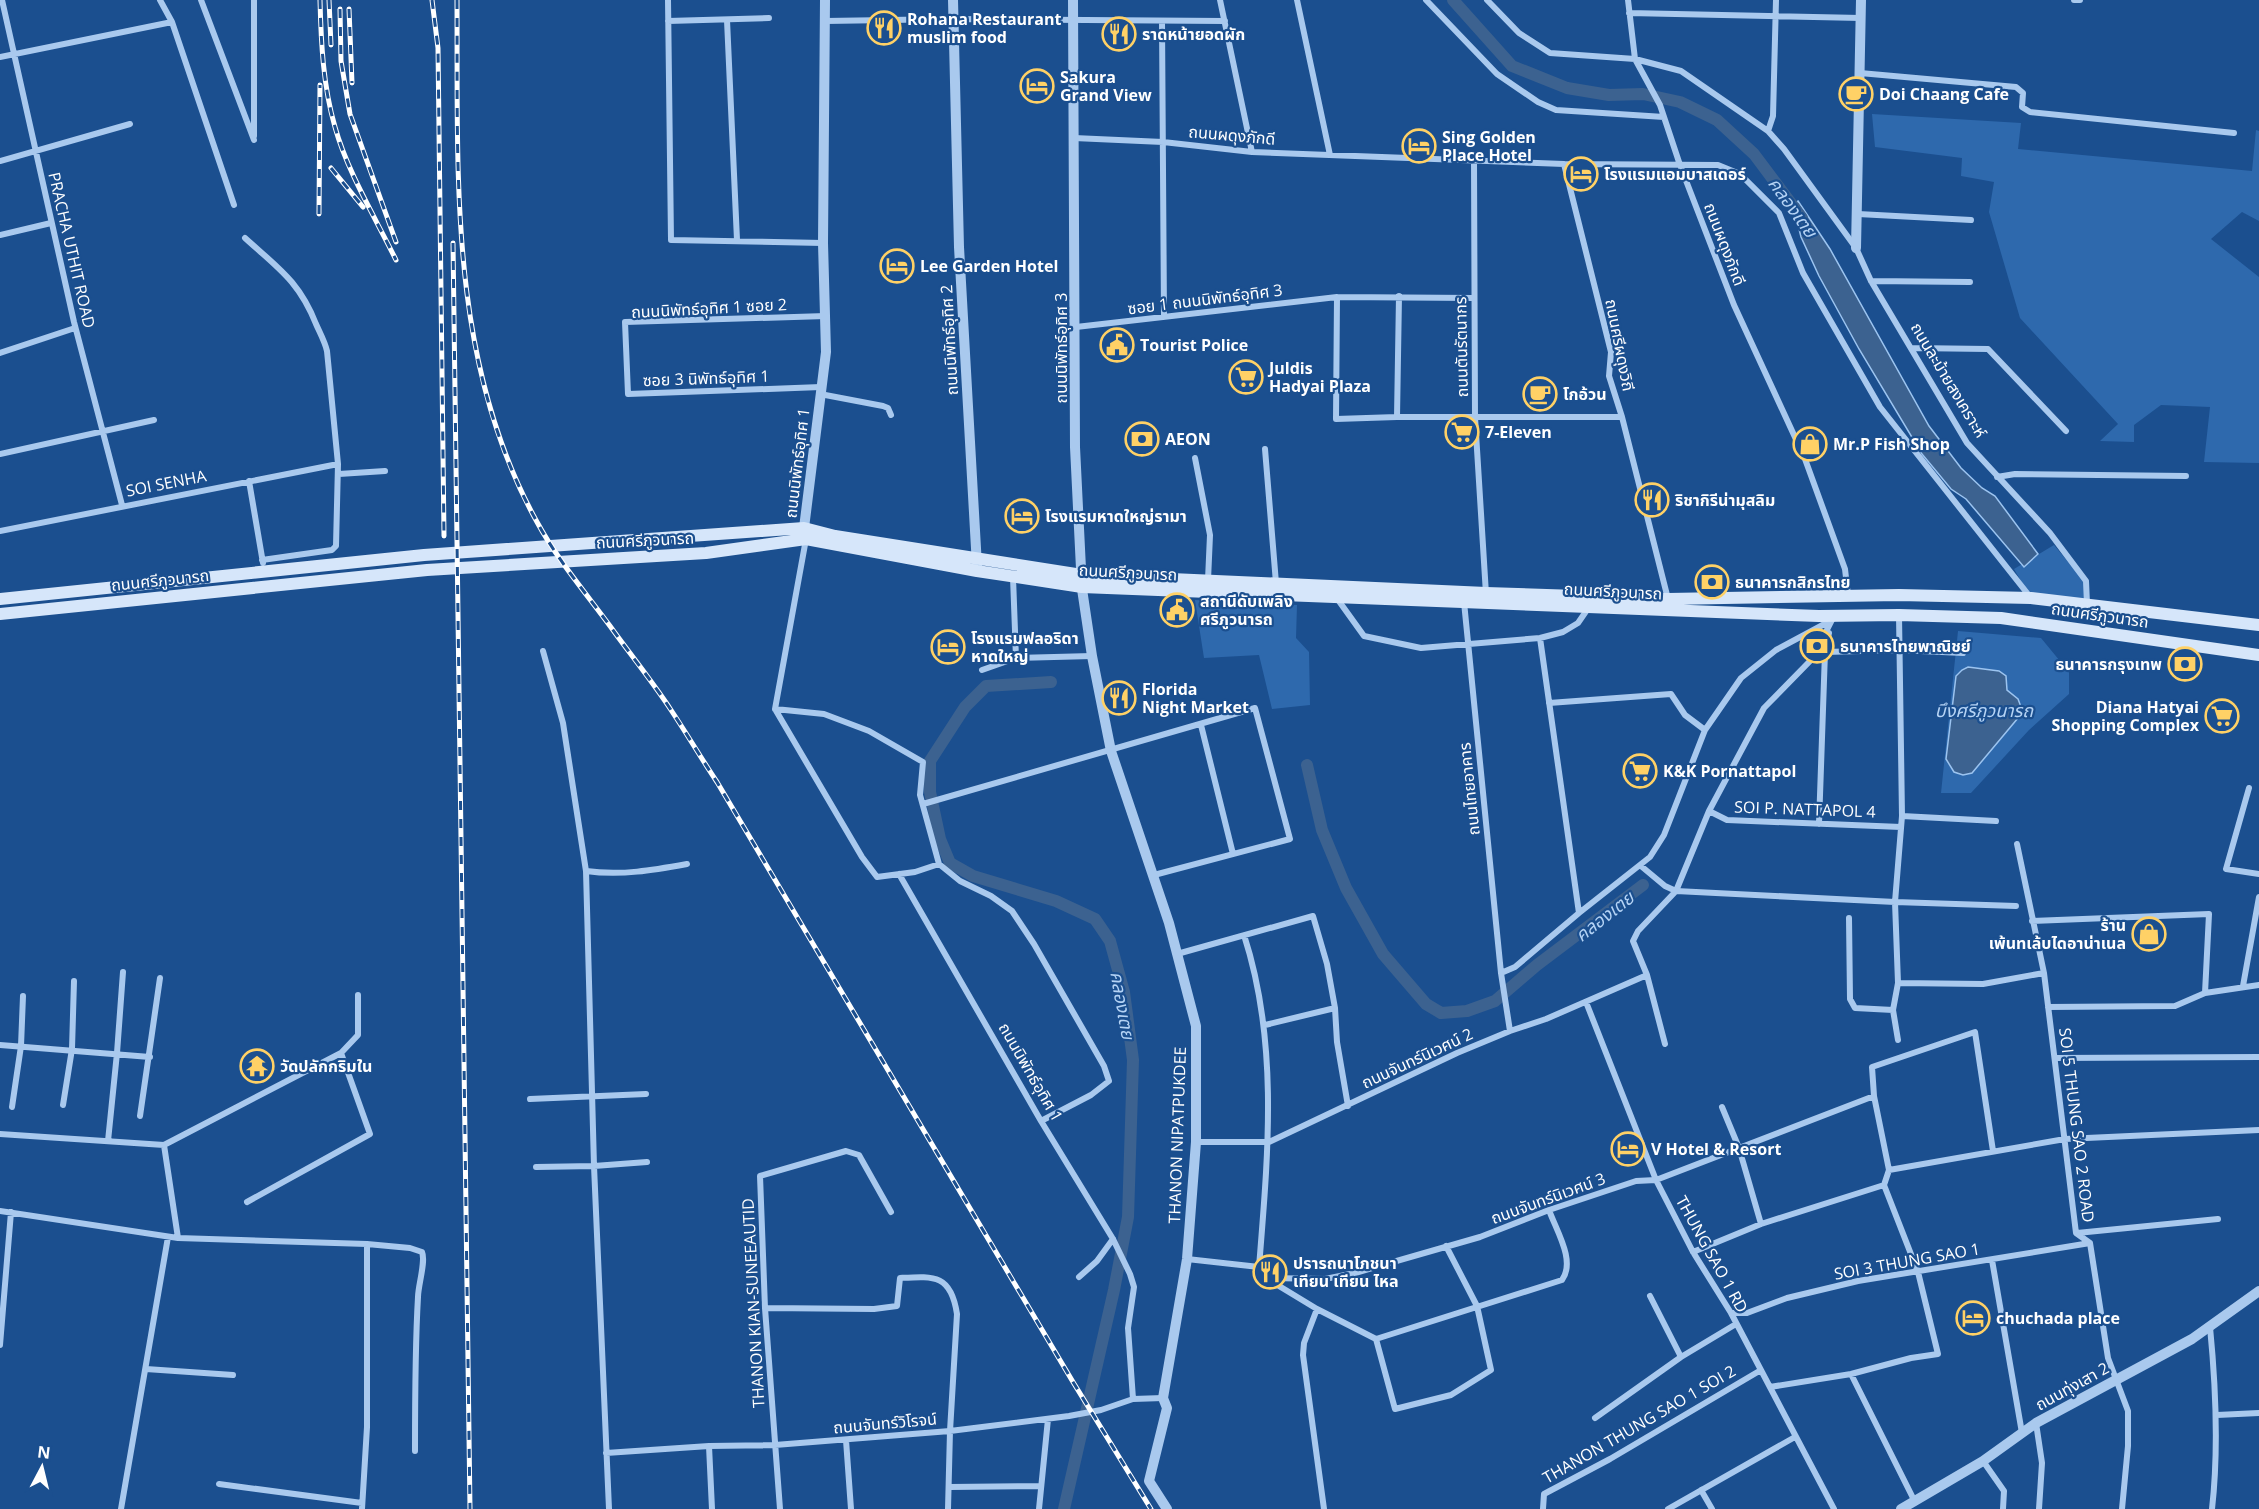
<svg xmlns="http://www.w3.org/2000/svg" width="2259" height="1509" font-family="'Open Sans','Noto Sans Thai',sans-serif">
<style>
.green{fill:#2e69ad}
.water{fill:#3c6290;stroke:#9cc4f0;stroke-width:1.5}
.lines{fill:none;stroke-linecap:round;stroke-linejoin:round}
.canal{stroke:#3c6290;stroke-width:12}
.minor{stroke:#a9c9ee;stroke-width:6}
.tertiary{stroke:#a9c9ee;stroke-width:10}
.secondary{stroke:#d6e6fa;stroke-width:12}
.rail-casing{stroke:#fff;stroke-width:5}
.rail{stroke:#1b4f8f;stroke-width:3;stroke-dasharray:9;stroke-linecap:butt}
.labels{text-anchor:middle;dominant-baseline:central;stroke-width:4.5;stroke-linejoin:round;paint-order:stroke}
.poi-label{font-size:16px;font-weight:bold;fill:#fff;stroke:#1b4f8f;text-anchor:start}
.street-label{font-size:16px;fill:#fff;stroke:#1b4f8f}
.water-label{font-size:18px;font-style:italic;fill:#b5d3f5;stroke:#1b4f8f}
</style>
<rect width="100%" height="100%" fill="#1b4f8f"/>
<path class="green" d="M1872 114 2021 123 2018 149 2252 171 2256 130 2259 131V221L2242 212 2211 239 2259 277V463L2204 462 2210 407 2161 405 2134 425V442L2100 441 2118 424 2020 318 1989 212 1994 182 1961 176 1962 158 1875 147Z
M2054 545 2084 581V601L2031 598 2014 569Z
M1195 600 1297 605 1296 638 1309 652 1310 705 1272 709 1259 655 1204 658Z
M1958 631 2041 638 2069 672V694L2029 730 1971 793H1941Z"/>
<path class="water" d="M1798 201 1830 249 1929 426 1961 468 1982 488 1995 496 2038 554 2024 567 1966 499 1951 489 1922 454 1859 349 1819 276 1801 237 1796 217 1790 207Z
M1968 667 1999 671 2006 676 2007 690 2018 699 2023 712 1972 773 1963 775 1954 772 1946 759 1956 676 1962 670Z"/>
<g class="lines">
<path class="canal" d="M1453 0 1512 66 1567 88 1609 95 1643 94 1680 102 1717 120 1754 154 1802 218
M1051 682 986 686 965 707 930 761V792L940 839 950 863 973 876 1056 901 1095 919 1110 941 1124 992 1133 1060 1128 1217 1114 1290 1064 1509
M1307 765 1322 830 1346 888 1383 954 1426 1004 1441 1013 1467 1011 1495 1001 1537 965 1643 885"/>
<path class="minor" d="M2 0 74 322 122 505
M160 0 172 22 234 205
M201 0 254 140
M668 0 671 240 823 243
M1220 0 1252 152
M1297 0 1330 155
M1426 0 1497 74 1538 102 1556 110 1664 117
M1487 0 1519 33 1550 53 1635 59 1681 71 1768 131 1784 149 1856 248 1871 281 1967 443 2050 533 2086 581 2087 604
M1628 0 1635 59 1660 105 1680 165 1734 305 1805 459 1845 569 1848 595
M2074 0H2080
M1629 13 1861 18
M727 20 737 240
M668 21 769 18
M825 21 953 19 1225 21
M1162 21 1164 317
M0 57 172 22
M1860 73 2016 87 2023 93 2022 107 2030 112 2234 133
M1768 131 1773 116 1776 0
M254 136V0
M1074 138 1163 142 1252 152 1564 164 1718 165 1740 174 1779 213 1803 273 1880 407 2031 598
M0 161 130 124
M1474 161 1475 417 1486 594
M1564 164 1611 352 1609 376 1622 417 1668 599
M1858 214 1971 220
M0 235 51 223
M245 238C278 268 299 281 316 324 320 333 325 342 327 351L338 464 336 546 332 550 262 560
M1871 281 1970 282
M1337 297 1336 419 1397 417H1622
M1076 327 1337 297 1473 298
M1912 348 1988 349 2066 431
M0 353 75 328
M821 387 628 394 625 322 826 316
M820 394 883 406 888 408 891 415
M1397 417 1399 296
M1265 449 1276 583
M0 454 154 420
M1195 458 1210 535 1208 580
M339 474 385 471
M1997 477 2015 474 2186 476
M249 481 263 563
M0 531 338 464
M806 539 775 709 862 857 877 877 915 872 939 864
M1013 577 1016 658
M1336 597 1364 636 1421 648 1540 638 1563 632 1578 623 1589 607
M1464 602 1501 973 1510 1031
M1899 615 1902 816 1895 902 2016 906
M1540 638 1579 913
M543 651 563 723 586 871 594 1166 609 1509
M1825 652 1899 650 1963 653
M982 670 1016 658 1092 656
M1549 703 1671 694 1685 715 1705 730
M775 709 824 714 869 731 923 762 920 795 939 864
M1201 725 1233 854
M2249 788 2226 869 2259 874
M923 804 1255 708 1290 839 1154 875
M1709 811 1727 820 1901 827
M1902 816 1996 821
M1819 824 1825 652 1829 633
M2017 844 2044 973 2076 1233 2090 1243 2108 1358 2128 1411V1446L2122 1509
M939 864 960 881 991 896 1012 911 1034 944 1104 1066 1109 1081 1091 1095 1041 1121
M1641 866 1665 886 1676 891 1895 902 1898 983 1983 984 2044 973
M586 871C621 876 654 870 687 864
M899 874 1041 1121 1113 1239 1130 1274 1134 1287 1128 1328 1133 1399
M1849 918 1850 999 1855 1008 1893 1010
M2032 921 2209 914 2205 993
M1244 935C1279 1043 1268 1155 1259 1267
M1177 954 1313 916 1327 964 1335 1008 1337 1042 1348 1106
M1501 973 1515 967 1579 913 1650 857 1664 835 1705 730 1741 678 1776 650 1832 620
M2243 986 2259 897
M1586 1002 1656 1180 1693 1252 1731 1313 1834 1509
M2048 1007 2175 1006 2205 993 2259 985
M1265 1025 1335 1008
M1898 1040 1893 1010 1898 983
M1665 1044 1647 975 1633 941 1638 931 1676 891 1709 811 1764 708 1812 659 1832 620
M0 1045 150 1057
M2055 1058 2259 1057
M530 1099 646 1094
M63 1105 72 1049 74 981
M12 1107 21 1046 23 996
M1722 1107 1739 1148 1761 1224
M140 1116 160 978
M0 1134 164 1145 178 1238
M108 1141 117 1053 123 972
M1196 1142H1269L1457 1053 1510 1031 1546 1019 1647 975
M164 1145 341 1053 358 1035V995
M536 1167 594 1166 647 1162
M1889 1170 2065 1139 2259 1130
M247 1202 370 1134 341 1053
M0 1211 178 1238 367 1244 410 1248 422 1252C426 1261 418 1286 418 1297 415 1348 415 1400 415 1451
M2077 1233 2218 1219
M1693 1252 1761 1224 1884 1185
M1187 1259 1259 1267 1266 1278 1325 1279 1355 1273 1480 1237 1549 1210 1636 1181 1656 1180 1874 1096
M1992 1260 2022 1433
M1079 1277 1097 1261 1113 1239
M1266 1278 1317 1309 1376 1339 1562 1280C1576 1261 1556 1230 1549 1210
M1650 1296 1681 1357
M765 1308 874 1309 897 1306 900 1278C934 1276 951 1274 957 1314L950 1431 948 1509
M1317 1309 1304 1343 1303 1355 1324 1509
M1731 1313H1747L1787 1298 1858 1281 2090 1243
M2210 1327C2216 1388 2219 1448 2212 1509
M1376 1339 1395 1409 1451 1395 1491 1370 1477 1306 1446 1246
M0 1345 11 1212
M146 1369 233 1375
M1851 1374 1914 1500
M1770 1387 1851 1374 1911 1358 1938 1354 1918 1272 1884 1185 1889 1170 1874 1096 1872 1067 1975 1032 1993 1151
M2217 1415 2259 1413
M1595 1418 1681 1357 1736 1324
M2036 1423 2042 1463 2039 1509
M846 1440 851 1509
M709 1446 712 1509
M606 1453 709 1446 775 1445 950 1431 1069 1416 1101 1410 1133 1399 1163 1398
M1983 1461 2004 1491 2003 1509
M219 1484 362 1503
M950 1487 1041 1486
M1701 1490 1712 1509
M121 1509 168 1237
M362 1509 367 1427V1244
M780 1509 765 1308 760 1176 846 1151 859 1155 891 1212
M1039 1509 1048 1419
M1543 1509 1544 1494 1610 1459 1761 1370
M1668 1509 1795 1437"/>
<path class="tertiary" d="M953 0 959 247 977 566
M1073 0 1075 447 1082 589 1092 656 1111 751 1169 923 1196 1026V1142L1187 1259 1163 1398 1167 1408 1149 1481 1167 1509
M1856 248 1861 0
M805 535 804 528 826 352 823 243 825 0
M1901 1509 1983 1461 2036 1423 2192 1339 2259 1291"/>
<path class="secondary" d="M0 599 424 555 804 528 835 536 1082 575 1486 593 1668 599 1899 595 2031 598 2259 625
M0 614 427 570 706 553 806 539 977 571 1082 587 1819 616 1899 615 2001 618 2259 655"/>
<g class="rail-casing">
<path id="rail" d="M320 0C321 42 323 86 335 127 347 171 376 219 396 260
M329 0 331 45
M432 0 438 48 444 536
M457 0C458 177 448 361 537 522 557 559 585 592 610 626 630 654 652 681 671 710 687 734 701 758 717 782L1073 1382 1151 1509
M340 9 341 61 350 114 396 242
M349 9 352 83
M331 168 363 207
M319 214 320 85
M453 243 470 1509"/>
</g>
<use href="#rail" class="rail"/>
</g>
<defs>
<g id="restaurant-ring" transform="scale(1.725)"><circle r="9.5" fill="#1b4f8f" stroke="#ffd166" stroke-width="1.5"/><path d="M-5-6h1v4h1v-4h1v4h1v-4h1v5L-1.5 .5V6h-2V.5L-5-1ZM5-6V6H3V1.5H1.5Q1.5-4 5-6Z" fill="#ffd166"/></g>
<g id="hotel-ring" transform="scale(1.725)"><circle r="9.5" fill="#1b4f8f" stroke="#ffd166" stroke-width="1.5"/><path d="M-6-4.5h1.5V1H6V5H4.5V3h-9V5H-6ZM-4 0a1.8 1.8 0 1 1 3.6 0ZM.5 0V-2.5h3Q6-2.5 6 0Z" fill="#ffd166"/></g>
<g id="cafe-ring" transform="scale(1.725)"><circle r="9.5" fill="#1b4f8f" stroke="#ffd166" stroke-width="1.5"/><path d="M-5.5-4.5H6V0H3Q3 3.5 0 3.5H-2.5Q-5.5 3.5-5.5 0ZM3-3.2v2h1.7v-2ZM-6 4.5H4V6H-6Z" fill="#ffd166"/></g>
<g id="civic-ring" transform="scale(1.725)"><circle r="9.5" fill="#1b4f8f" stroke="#ffd166" stroke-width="1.5"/><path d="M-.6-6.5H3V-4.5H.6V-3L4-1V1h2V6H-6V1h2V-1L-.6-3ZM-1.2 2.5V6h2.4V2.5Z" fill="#ffd166"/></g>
<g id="supermarket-ring" transform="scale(1.725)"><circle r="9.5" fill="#1b4f8f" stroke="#ffd166" stroke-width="1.5"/><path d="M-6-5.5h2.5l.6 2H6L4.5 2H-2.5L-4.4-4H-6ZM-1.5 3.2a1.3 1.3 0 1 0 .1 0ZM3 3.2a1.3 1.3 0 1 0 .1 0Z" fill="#ffd166"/></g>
<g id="bank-ring" transform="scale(1.725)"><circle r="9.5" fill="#1b4f8f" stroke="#ffd166" stroke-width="1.5"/><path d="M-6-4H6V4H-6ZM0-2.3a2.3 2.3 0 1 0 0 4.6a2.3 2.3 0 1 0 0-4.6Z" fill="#ffd166"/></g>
<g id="shop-ring" transform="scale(1.725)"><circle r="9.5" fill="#1b4f8f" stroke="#ffd166" stroke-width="1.5"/><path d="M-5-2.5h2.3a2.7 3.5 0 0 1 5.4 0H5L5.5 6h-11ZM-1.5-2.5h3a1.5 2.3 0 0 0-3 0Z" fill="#ffd166"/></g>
<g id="temple-ring" transform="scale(1.725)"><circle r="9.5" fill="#1b4f8f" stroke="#ffd166" stroke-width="1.5"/><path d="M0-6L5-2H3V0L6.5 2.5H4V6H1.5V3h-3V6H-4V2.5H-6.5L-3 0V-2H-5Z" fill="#ffd166"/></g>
</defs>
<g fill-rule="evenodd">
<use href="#restaurant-ring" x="884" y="28"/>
<use href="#restaurant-ring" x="1119" y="34"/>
<use href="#hotel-ring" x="1037" y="86"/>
<use href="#cafe-ring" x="1856" y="94"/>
<use href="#hotel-ring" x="1419" y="146"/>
<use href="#hotel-ring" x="1581" y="174"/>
<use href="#hotel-ring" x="897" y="266"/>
<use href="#civic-ring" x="1117" y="345"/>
<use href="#supermarket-ring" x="1246" y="377"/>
<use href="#cafe-ring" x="1540" y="394"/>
<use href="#supermarket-ring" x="1462" y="432"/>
<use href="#bank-ring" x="1142" y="439"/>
<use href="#shop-ring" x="1810" y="444"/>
<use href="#restaurant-ring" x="1652" y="500"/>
<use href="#hotel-ring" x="1022" y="516"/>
<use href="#bank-ring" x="1712" y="582"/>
<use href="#civic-ring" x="1177" y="610"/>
<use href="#bank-ring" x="1817" y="646"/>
<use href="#hotel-ring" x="948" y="647"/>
<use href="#bank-ring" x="2185" y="664"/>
<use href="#restaurant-ring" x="1119" y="698"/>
<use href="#supermarket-ring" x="2222" y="716"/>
<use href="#supermarket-ring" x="1640" y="771"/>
<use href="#shop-ring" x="2149" y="934"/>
<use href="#temple-ring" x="257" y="1066"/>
<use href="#hotel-ring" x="1628" y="1149"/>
<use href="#restaurant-ring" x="1270" y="1272"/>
<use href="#hotel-ring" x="1973" y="1318"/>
</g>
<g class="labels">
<g class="poi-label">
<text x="907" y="19">Rohana Restaurant<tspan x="907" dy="18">muslim food</tspan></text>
<text x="1142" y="34">ราดหน้ายอดผัก</text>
<text x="1060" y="77">Sakura<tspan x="1060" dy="18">Grand View</tspan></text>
<text x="1879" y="94">Doi Chaang Cafe</text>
<text x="1442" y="137">Sing Golden<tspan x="1442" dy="18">Place Hotel</tspan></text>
<text x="1604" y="174">โรงแรมแอมบาสเดอร์</text>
<text x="920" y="266">Lee Garden Hotel</text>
<text x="1140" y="345">Tourist Police</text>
<text x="1269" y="368">Juldis<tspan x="1269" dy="18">Hadyai Plaza</tspan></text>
<text x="1563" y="394">โกอ้วน</text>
<text x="1485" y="432">7-Eleven</text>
<text x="1165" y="439">AEON</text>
<text x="1833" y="444">Mr.P Fish Shop</text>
<text x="1675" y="500">ริชากิรีน่ามุสลิม</text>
<text x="1045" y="516">โรงแรมหาดใหญ่รามา</text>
<text x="1735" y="582">ธนาคารกสิกรไทย</text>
<text x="1200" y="601">สถานีดับเพลิง<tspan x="1200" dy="18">ศรีภูวนารถ</tspan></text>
<text x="971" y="638">โรงแรมฟลอริดา<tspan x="971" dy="18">หาดใหญ่</tspan></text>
<text x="1840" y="646">ธนาคารไทยพาณิชย์</text>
<text x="2162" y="664" text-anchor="end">ธนาคารกรุงเทพ</text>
<text x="1142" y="689">Florida<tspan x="1142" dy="18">Night Market</tspan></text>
<text x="2199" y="707" text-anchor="end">Diana Hatyai<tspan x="2199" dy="18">Shopping Complex</tspan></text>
<text x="1663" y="771">K&amp;K Pornattapol</text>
<text x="2126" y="925" text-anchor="end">ร้าน<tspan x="2126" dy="18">เพ้นทเล้บไดอาน่าเนล</tspan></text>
<text x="280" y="1066">วัดปลักกริมใน</text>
<text x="1651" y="1149">V Hotel &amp; Resort</text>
<text x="1293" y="1263">ปรารถนาโภชนา<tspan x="1293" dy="18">เทียน เทียน ไหล</tspan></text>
<text x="1996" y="1318">chuchada place</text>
</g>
<g class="street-label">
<text transform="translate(1232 135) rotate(5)">ถนนผดุงภักดี</text>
<text transform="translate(1725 244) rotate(69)">ถนนผดุงภักดี</text>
<text transform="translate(72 250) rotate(77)">PRACHA UTHIT ROAD</text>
<text transform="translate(1205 299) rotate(-7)">ซอย 1 ถนนนิพัทธ์อุทิศ 3</text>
<text transform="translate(709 308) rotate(-3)">ถนนนิพัทธ์อุทิศ 1 ซอย 2</text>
<text transform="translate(949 340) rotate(-93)">ถนนนิพัทธ์อุทิศ 2</text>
<text transform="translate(1620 345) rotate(79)">ถนนศรีผดุงวิถี</text>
<text transform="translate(1461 347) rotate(-91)">ถนนตันรัตนากร</text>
<text transform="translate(1061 348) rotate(-90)">ถนนนิพัทธ์อุทิศ 3</text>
<text transform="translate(706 378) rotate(-2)">ซอย 3 นิพัทธ์อุทิศ 1</text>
<text transform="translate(1949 380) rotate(59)">ถนนละม้ายสงเคราะห์</text>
<text transform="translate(797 463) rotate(-83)">ถนนนิพัทธ์อุทิศ 1</text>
<text transform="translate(166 483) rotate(-11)">SOI SENHA</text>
<text transform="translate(645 540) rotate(-3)">ถนนศรีภูวนารถ</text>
<text transform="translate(1128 572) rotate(3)">ถนนศรีภูวนารถ</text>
<text transform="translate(160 580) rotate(-6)">ถนนศรีภูวนารถ</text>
<text transform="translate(1613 591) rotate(3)">ถนนศรีภูวนารถ</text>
<text transform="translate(2100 615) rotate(8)">ถนนศรีภูวนารถ</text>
<text transform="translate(1469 789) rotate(-96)">ถนนไทยอาคาร</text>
<text transform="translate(1805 809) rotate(2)">SOI P. NATTAPOL 4</text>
<text transform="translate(1417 1058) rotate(-25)">ถนนจันทร์นิเวศน์ 2</text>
<text transform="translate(1031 1072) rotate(60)">ถนนนิพัทธ์อุทิศ 1</text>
<text transform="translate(2077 1125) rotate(83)">SOI 5 THUNG SAO 2 ROAD</text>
<text transform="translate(1177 1135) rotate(-88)">THANON NIPATPUKDEE</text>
<text transform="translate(1548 1198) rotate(-20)">ถนนจันทร์นิเวศน์ 3</text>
<text transform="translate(1712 1254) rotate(61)">THUNG SAO 1 RD</text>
<text transform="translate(1907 1261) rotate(-10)">SOI 3 THUNG SAO 1</text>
<text transform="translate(753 1303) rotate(-93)">THANON KIAN-SUNEEAUTID</text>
<text transform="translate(2072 1386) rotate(-29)">ถนนทุ่งเสา 2</text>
<text transform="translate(885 1423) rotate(-5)">ถนนจันทร์วิโรจน์</text>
<text transform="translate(1639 1424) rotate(-30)">THANON THUNG SAO 1 SOI 2</text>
</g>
<g class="water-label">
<text transform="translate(1793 207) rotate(54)">คลองเตย</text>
<text x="1984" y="710">บึงศรีภูวนารถ</text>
<text transform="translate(1604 916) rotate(-38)">คลองเตย</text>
<text transform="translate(1123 1005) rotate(80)">คลองเตย</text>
</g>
</g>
<g transform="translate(42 1467) rotate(7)" stroke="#1b4f8f" stroke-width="4.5" paint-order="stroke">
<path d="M0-4.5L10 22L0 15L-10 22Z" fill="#ffffff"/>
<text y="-9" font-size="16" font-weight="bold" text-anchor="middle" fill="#ffffff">N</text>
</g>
</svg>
